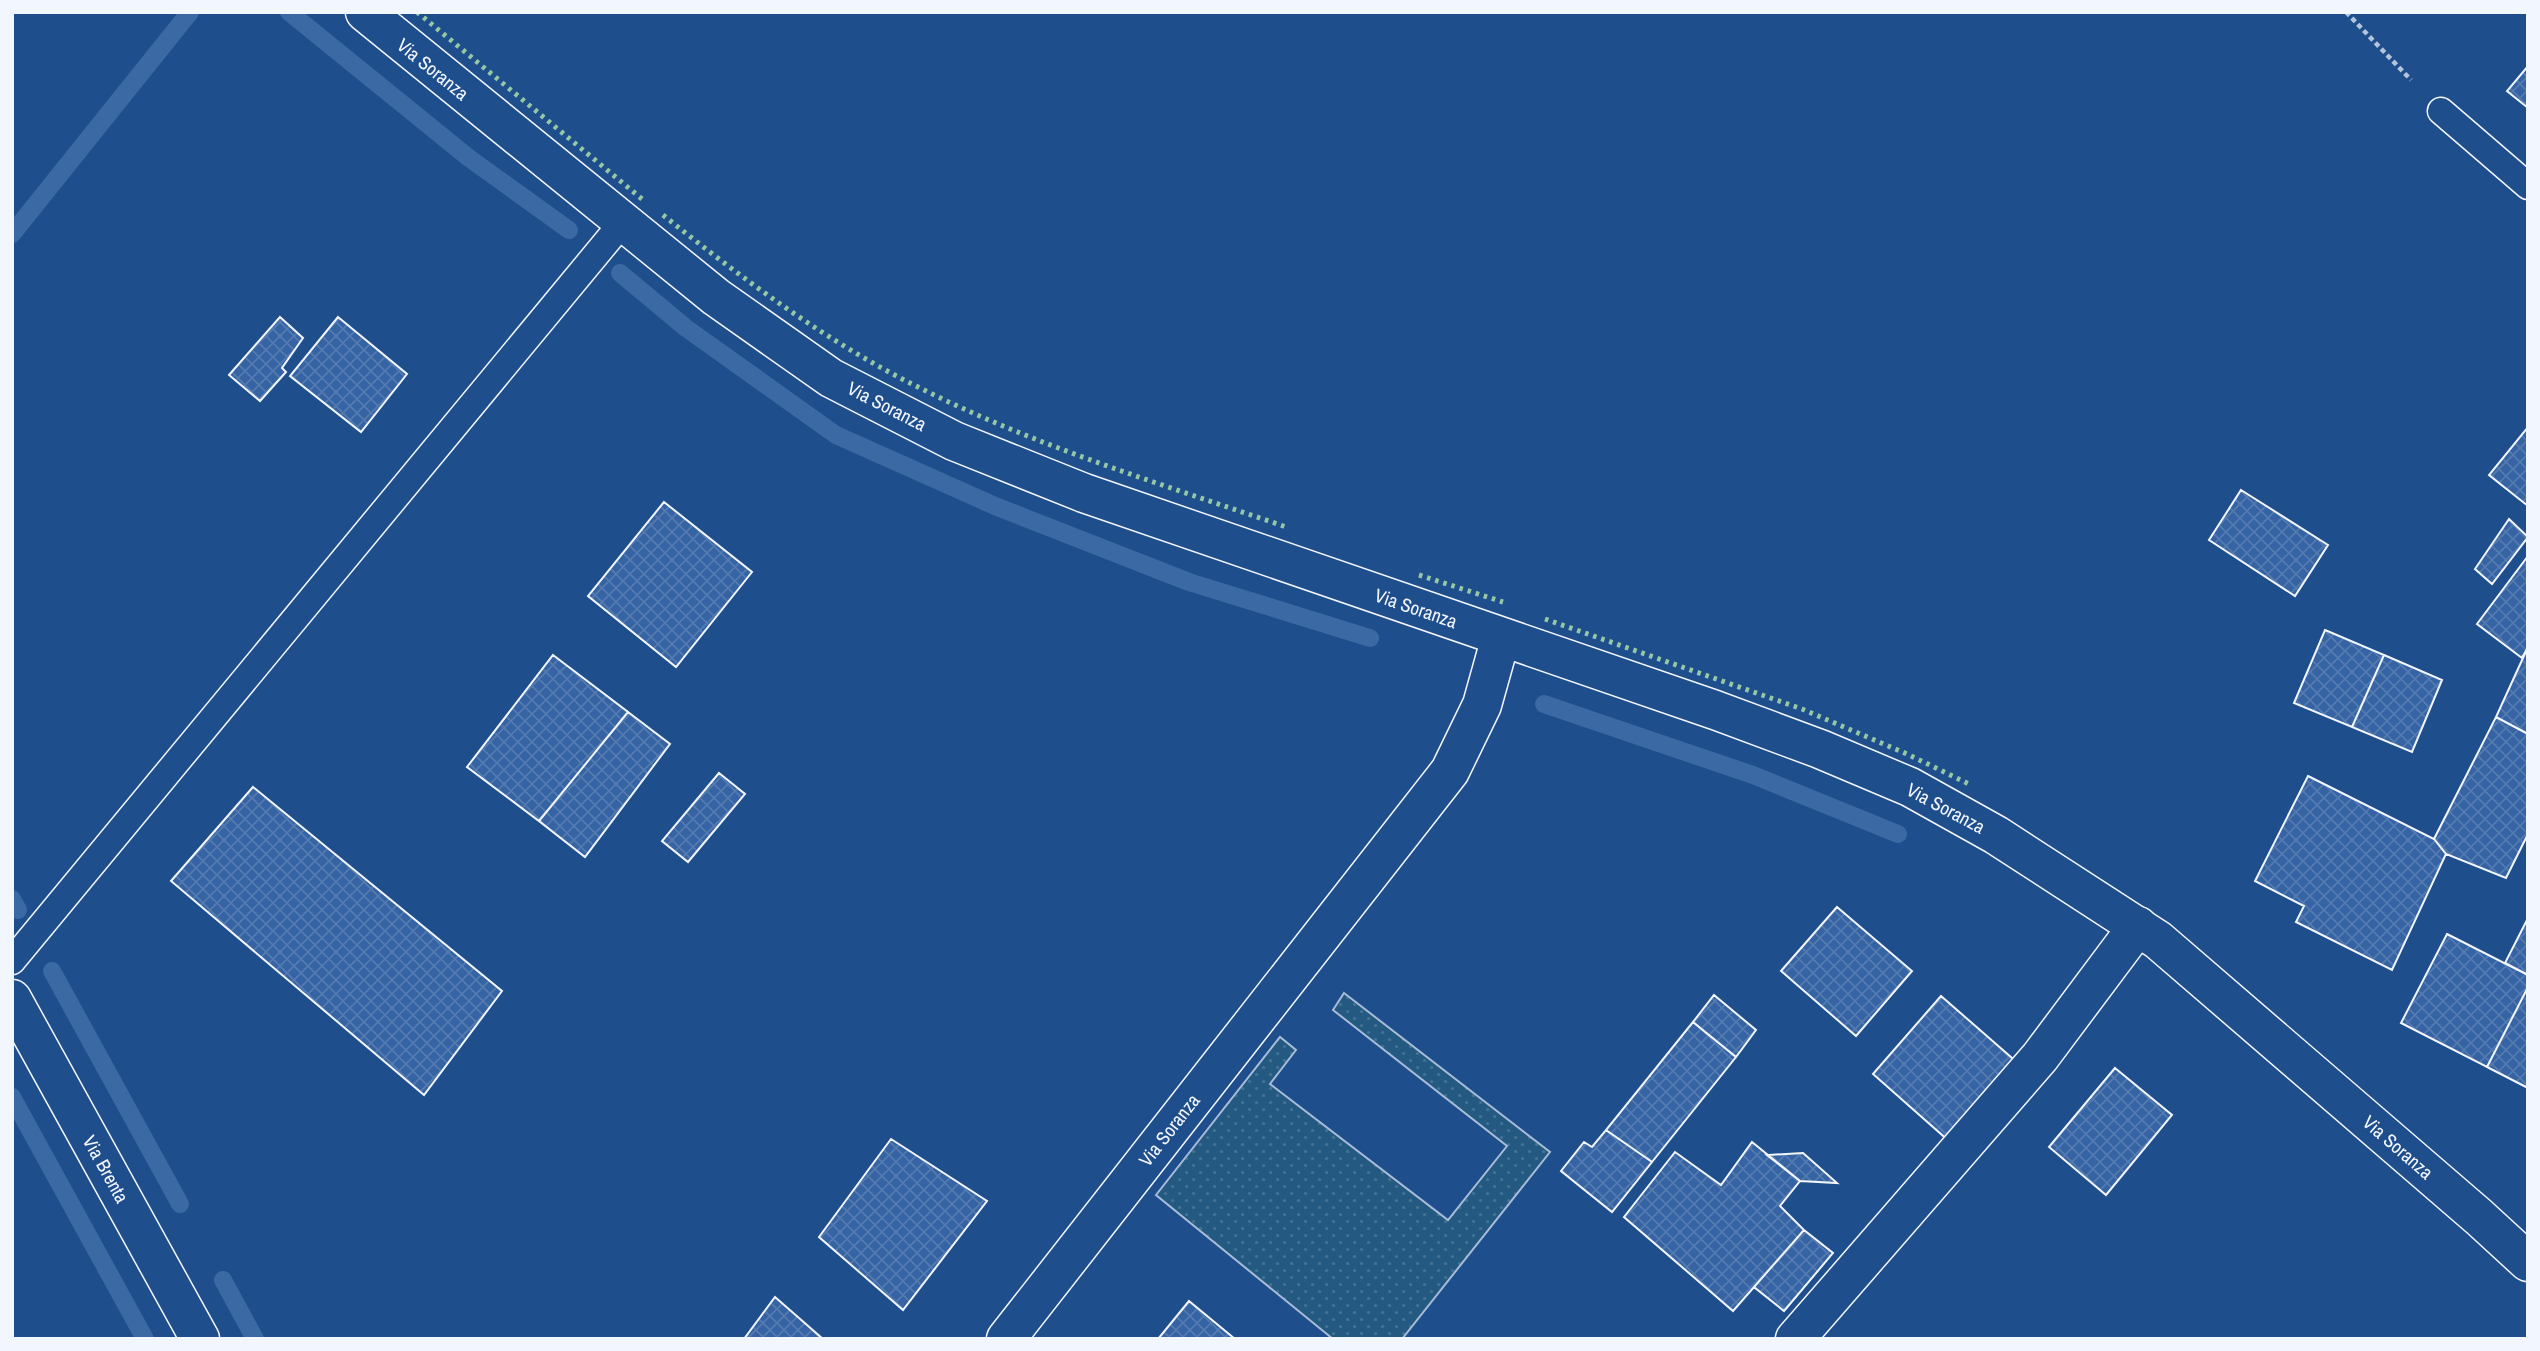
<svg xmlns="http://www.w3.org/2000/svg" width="2540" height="1351" font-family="'Archivo Narrow',sans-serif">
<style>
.grass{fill:url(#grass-dots);stroke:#a8bbd7;stroke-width:2}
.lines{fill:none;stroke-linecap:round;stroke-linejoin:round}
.stream{stroke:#3b69a3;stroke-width:18}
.building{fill:url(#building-cross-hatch);stroke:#f2f6ff;stroke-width:2}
.lane-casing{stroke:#f2f6ff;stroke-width:29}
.street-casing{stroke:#f2f6ff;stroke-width:41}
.secondary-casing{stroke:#f2f6ff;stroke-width:41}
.path{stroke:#b3c4dc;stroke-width:4.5;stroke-dasharray:5 3.5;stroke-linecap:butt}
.lane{stroke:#1f4e8c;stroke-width:26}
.street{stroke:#1f4e8c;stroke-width:38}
.secondary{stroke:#1f4e8c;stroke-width:38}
.hedge{stroke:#97c8a6;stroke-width:5;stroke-dasharray:3.5 5;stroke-linecap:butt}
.labels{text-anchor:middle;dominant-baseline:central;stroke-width:5;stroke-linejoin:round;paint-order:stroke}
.street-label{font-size:19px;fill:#f2f6ff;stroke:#1f4e8c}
</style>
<defs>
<pattern id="grass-dots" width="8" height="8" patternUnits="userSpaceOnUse" patternTransform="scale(1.75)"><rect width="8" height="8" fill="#245a82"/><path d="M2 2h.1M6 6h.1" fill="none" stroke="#447295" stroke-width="1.8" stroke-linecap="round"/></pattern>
<pattern id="building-cross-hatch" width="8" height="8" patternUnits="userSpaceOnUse" patternTransform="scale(1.75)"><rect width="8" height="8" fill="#3563a3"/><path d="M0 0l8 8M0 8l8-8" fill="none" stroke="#537ab1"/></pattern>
</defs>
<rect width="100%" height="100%" fill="#1f4e8c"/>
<path class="grass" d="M1344 993 1550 1152 1402 1339H1333L1156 1195 1280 1037 1296 1050 1270 1084 1448 1220 1507 1146 1333 1010Z"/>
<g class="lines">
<path class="stream" d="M289 12 469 158 569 230
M12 234 190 12
M620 273 686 328 836 435 995 506 1189 582 1370 638
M1544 704 1753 775 1898 834
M12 899 18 910
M52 971 180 1204
M12 1097 145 1339
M223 1280 255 1339"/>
</g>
<path class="building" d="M2528 66V108L2507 91Z
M280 317 303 338 282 368 286 372 260 401 229 375Z
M338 317 407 374 361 432 290 376Z
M2528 427V506L2489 475Z
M2241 490 2328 545 2295 596 2209 540Z
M664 502 752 572 676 667 588 596Z
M2509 519 2528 537 2492 584 2475 569Z
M2528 556V647L2522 658 2477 624Z
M2325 630 2384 655 2352 727 2294 703Z
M2528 647V734L2496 717Z
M553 655 628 712 539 821 467 767Z
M2384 655 2442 680 2412 752 2352 727Z
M628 712 670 744 585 857 539 821Z
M2496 717 2528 734V834L2506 878 2446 854 2434 839Z
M719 773 745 794 688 862 662 841Z
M2308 776 2434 839 2446 854 2392 970 2296 922 2304 906 2255 881Z
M253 787 502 991 424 1095 171 881Z
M1837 907 1912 971 1856 1036 1781 971Z
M2528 918V975L2505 963Z
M2447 934 2528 975V987L2487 1067 2401 1023Z
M2528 987V1088L2487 1067Z
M1714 995 1756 1030 1736 1057 1693 1022Z
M1941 996 2019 1064 1950 1142 1873 1074Z
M1693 1022 1736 1057 1652 1162 1606 1130Z
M2115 1068 2172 1115 2106 1195 2049 1147Z
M1606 1130 1652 1162 1612 1212 1561 1171 1584 1142 1592 1147Z
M891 1139 987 1201 903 1310 819 1237Z
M1752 1142 1800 1181 1780 1206 1804 1230 1733 1311 1624 1217 1675 1152 1721 1185Z
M1803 1153 1837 1183 1800 1181 1767 1155Z
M1804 1230 1833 1253 1784 1311 1754 1287Z
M775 1297 823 1339H744Z
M1189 1301 1235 1339H1158Z"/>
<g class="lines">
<g class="lane-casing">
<path id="lane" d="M2441 111 2528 186
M12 961 623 222"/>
</g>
<g class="street-casing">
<path id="street" d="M1006 1339 1450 771 1482 705 1501 637
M1795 1339 2040 1057 2138 926"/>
</g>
<g class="secondary-casing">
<path id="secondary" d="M365 12 716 297 831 378 954 441 1084 493 1715 710 1820 749 1910 787 1996 835 2158 940 2479 1217 2528 1262
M12 999 200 1339"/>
</g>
<path class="path" d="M2346 12 2411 80"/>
<use href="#lane" class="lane"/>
<use href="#street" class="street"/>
<use href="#secondary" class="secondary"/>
<path class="hedge" d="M417 12 642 199
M663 215C744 280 828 343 922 389 1040 448 1165 485 1289 528
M1419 575 1503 602
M1545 619 1802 709 1907 754 1969 784"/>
</g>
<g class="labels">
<g class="street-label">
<text transform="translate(433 69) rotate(39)">Via Soranza</text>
<text transform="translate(887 406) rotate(27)">Via Soranza</text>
<text transform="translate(1416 608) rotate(19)">Via Soranza</text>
<text transform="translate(1946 808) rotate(28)">Via Soranza</text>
<text transform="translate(1169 1130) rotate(-52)">Via Soranza</text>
<text transform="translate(2398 1147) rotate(41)">Via Soranza</text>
<text transform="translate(106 1169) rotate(61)">Via Brenta</text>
</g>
</g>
<rect width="2540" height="1351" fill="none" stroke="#f2f6ff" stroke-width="28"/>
</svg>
